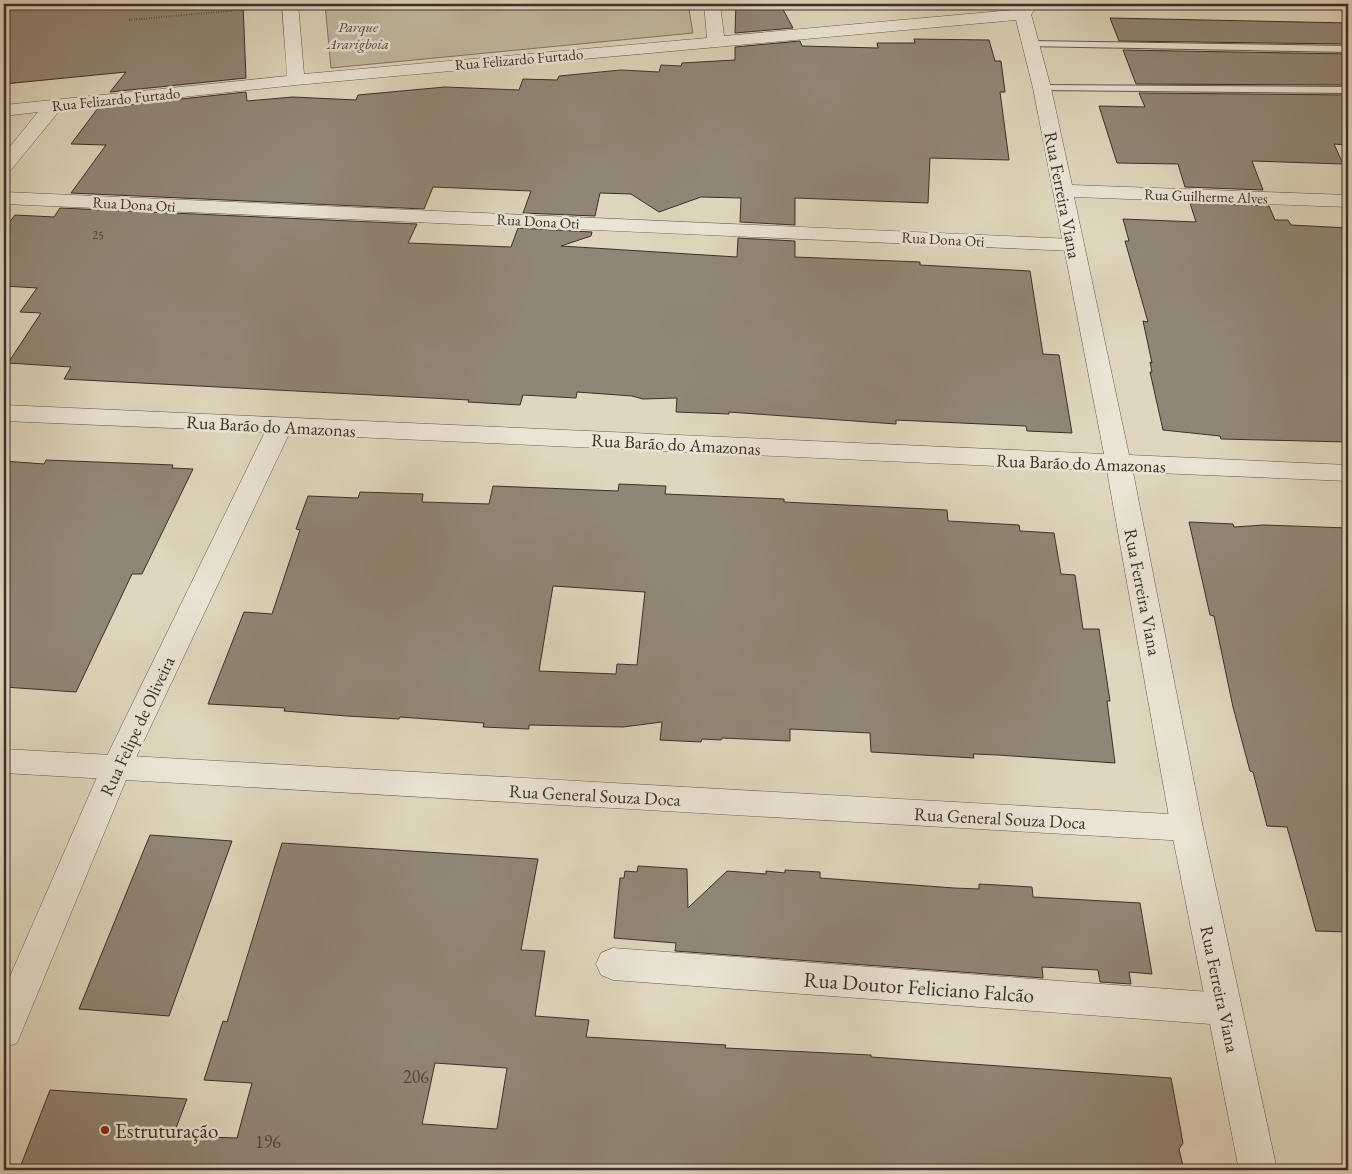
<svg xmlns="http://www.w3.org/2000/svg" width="1352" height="1174" font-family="'EB Garamond',serif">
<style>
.green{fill:#c3baa4;stroke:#807467}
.building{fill:#918676;stroke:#3c2f2a;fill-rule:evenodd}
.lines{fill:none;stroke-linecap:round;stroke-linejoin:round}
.service-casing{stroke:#65594f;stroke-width:2}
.minor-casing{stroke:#65594f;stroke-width:1}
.tertiary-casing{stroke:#65594f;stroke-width:1}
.path{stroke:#3c2f2a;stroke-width:2;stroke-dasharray:0.5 2;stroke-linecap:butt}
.service{fill:#eae4d4;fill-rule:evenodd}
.minor{fill:#eae4d4;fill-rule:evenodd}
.tertiary{fill:#eae4d4;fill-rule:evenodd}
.poi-dot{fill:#8f2418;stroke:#eae4d4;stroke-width:2}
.labels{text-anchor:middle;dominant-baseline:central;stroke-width:5;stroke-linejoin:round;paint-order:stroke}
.far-number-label{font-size:12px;fill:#51453d}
.far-park-label{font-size:15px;font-style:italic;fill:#574b42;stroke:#eae4d4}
.far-street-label{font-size:15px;fill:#3c2f2a;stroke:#eae4d4}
.street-label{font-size:18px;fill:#3c2f2a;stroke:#eae4d4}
.near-number-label{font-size:18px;fill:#51453d}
.near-street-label{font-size:21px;fill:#3c2f2a;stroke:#eae4d4}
.near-poi-label{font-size:21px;fill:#3c2f2a;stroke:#eae4d4;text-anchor:start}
</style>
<rect width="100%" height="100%" fill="#dfd6bd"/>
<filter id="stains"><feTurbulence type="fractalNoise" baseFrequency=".004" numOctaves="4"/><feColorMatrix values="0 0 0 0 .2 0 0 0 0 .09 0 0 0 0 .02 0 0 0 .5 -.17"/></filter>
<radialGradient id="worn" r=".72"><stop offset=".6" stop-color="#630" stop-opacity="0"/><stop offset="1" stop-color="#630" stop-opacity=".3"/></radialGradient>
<path class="green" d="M325 4H688L693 33 331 68Z"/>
<path class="building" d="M4 4H243L246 78 110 92 126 72 4 84Z
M736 4H780L793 28 735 33Z
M1110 18 1348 23V44L1119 41Z
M914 39 989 40 995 61H1001L1005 92H1000L1009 160 930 158 928 203 795 198V225L740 222 741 198 701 197 659 212 631 194 600 193 595 216 523 213 531 191 433 187 424 209 71 193 106 145 71 144 98 108 246 92 247 101 293 97 356 100 358 95 445 87 519 90 523 79 557 80 559 76 621 70 659 72 661 65 681 66 682 63 735 60V47L800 41 802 46 878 48 877 43H915Z
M1123 50 1348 54V85L1136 84Z
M1139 93 1348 95V145L1334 144 1343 164 1252 161 1263 190 1185 187 1178 164 1117 163 1099 106 1145 107Z
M1190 203 1269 206 1275 220H1288L1291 225 1348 228V442L1221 439 1220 436 1163 430 1150 372H1152L1150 362 1152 363 1143 321 1148 322 1125 241H1129L1123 219 1196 222Z
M60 208 417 224 408 243 511 247 518 228 592 232 591 236 561 246 737 257 738 238 795 241V257L920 262V265L1030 271 1043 354 1059 355 1072 433 1027 431 1026 426 896 420V424L729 412V414L676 412 677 398 643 399 632 396 577 392 576 398 523 395 520 405 468 402 469 400 64 379 71 367 8 363 41 313 20 312 37 288 4 286V229L15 215 54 217Z
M46 460 173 465 172 468 193 469 142 574H132L76 692 4 687V461L44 464Z
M619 484 666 486 665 494 784 499V502L947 510 948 521 1019 525 1020 531 1054 533 1061 574 1075 575 1083 629H1099L1110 701H1107L1115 763 998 755 973 754 974 758 871 752 870 733 790 729V741L722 738 721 740 702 739 701 742 660 740 662 722 623 727 529 725V729L483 727 484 723 400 717 399 719 347 716 284 711 285 708 208 704 244 612 272 614 300 530 296 529 308 496 358 498 360 492 423 494 422 502 489 504 493 486 618 491ZM553 586 645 592 637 665 617 664 616 674 539 671Z
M1189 522 1233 524 1234 527 1264 525 1348 528V932L1316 931 1287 827 1267 826 1253 772 1250 771 1233 707 1214 616 1210 615Z
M150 835 232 841 169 1016 79 1009Z
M282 843 538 859 521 950 545 951 535 1016 589 1020 586 1037 726 1045 725 1048 871 1055V1057L1171 1078 1183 1143 1179 1149 1184 1170H19L50 1090 187 1099 173 1136 237 1138 252 1083 204 1080 223 1021 227 1022ZM435 1063 507 1068 497 1129 422 1124Z
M638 866 687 869 688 908 727 871 766 874V871L785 873V870L820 872V878L954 888 979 889V884L1032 887 1033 897 1140 903 1152 974 1129 972 1131 984 1100 982 1098 970 1042 967 1043 978 675 951 676 943 614 938 620 878H624L625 871 637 872Z"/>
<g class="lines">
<g class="service-casing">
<path id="service" d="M1030 41 1348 46V52L1027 46V42Z
M1042 85 1348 87V93L1039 90V86Z"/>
</g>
<g class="minor-casing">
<path id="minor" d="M1022 4H1038L1029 18H1017L1015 14Z
M4 192 1073 239 1080 241 1084 245 1080 249 1073 251 4 204Z
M4 749 1187 815 1198 818 1203 828 1198 838 1187 841 4 773Z
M613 948 1224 993 1237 997 1242 1009 1237 1021 1224 1025 613 980 601 975 596 964 601 953Z"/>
</g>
<g class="tertiary-casing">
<path id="tertiary" d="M282 4H298L304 74 707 38 704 4H720L724 36 1023 9 1029 10 1031 14 1051 88 1072 185 1348 195V207L1074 197 1129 455 1348 465V481L1133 472 1203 828 1277 1170H1239L1171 828 1107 471 289 434 131 768 17 1043 4 1048V990L101 768 265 432 4 421V405L1104 454 1033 88 1016 20 296 85 60 110 11 170 4 172V154L38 112 4 116V105L287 76Z"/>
</g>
<path class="path" d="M129 20 263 8"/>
<use href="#service" class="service"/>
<use href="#minor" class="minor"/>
<use href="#tertiary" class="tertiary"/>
</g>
<circle class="poi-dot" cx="105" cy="1130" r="5"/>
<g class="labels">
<g class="far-number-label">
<text x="98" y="235">25</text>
</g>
<g class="far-park-label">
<text x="358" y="26">Parque<tspan x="358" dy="17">Ararigboia</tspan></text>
</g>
<g class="far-street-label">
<text transform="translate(519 59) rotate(-5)">Rua Felizardo Furtado</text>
<text transform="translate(116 99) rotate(-6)">Rua Felizardo Furtado</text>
<text transform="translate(1206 196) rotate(2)">Rua Guilherme Alves</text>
<text transform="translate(134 204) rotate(3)">Rua Dona Oti</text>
<text transform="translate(538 221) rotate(3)">Rua Dona Oti</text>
<text transform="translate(943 239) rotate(3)">Rua Dona Oti</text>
</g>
<g class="street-label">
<text transform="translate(1063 195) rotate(79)">Rua Ferreira Viana</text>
<text transform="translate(271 426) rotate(3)">Rua Barão do Amazonas</text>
<text transform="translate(676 444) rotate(3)">Rua Barão do Amazonas</text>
<text transform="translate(1081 463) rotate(2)">Rua Barão do Amazonas</text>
<text transform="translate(1143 592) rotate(79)">Rua Ferreira Viana</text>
<text transform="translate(137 726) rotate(-65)">Rua Felipe de Oliveira</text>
<text transform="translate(595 795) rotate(3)">Rua General Souza Doca</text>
<text transform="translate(1000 818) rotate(3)">Rua General Souza Doca</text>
<text transform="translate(1220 989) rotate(78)">Rua Ferreira Viana</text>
</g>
<g class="near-number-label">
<text x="416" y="1076">206</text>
<text x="268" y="1141">196</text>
</g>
<g class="near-street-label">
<text transform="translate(919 987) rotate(4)">Rua Doutor Feliciano Falcão</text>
</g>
<g class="near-poi-label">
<text x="115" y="1130">Estruturação</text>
</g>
</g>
<rect width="1352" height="1174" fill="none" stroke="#dfd6bd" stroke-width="20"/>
<rect x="5" y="5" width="1342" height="1164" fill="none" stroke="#3c2f2a" stroke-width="2.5"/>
<rect x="10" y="10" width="1332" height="1154" fill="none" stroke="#3c2f2a"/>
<rect width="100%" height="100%" filter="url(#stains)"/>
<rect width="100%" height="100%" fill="url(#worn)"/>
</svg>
